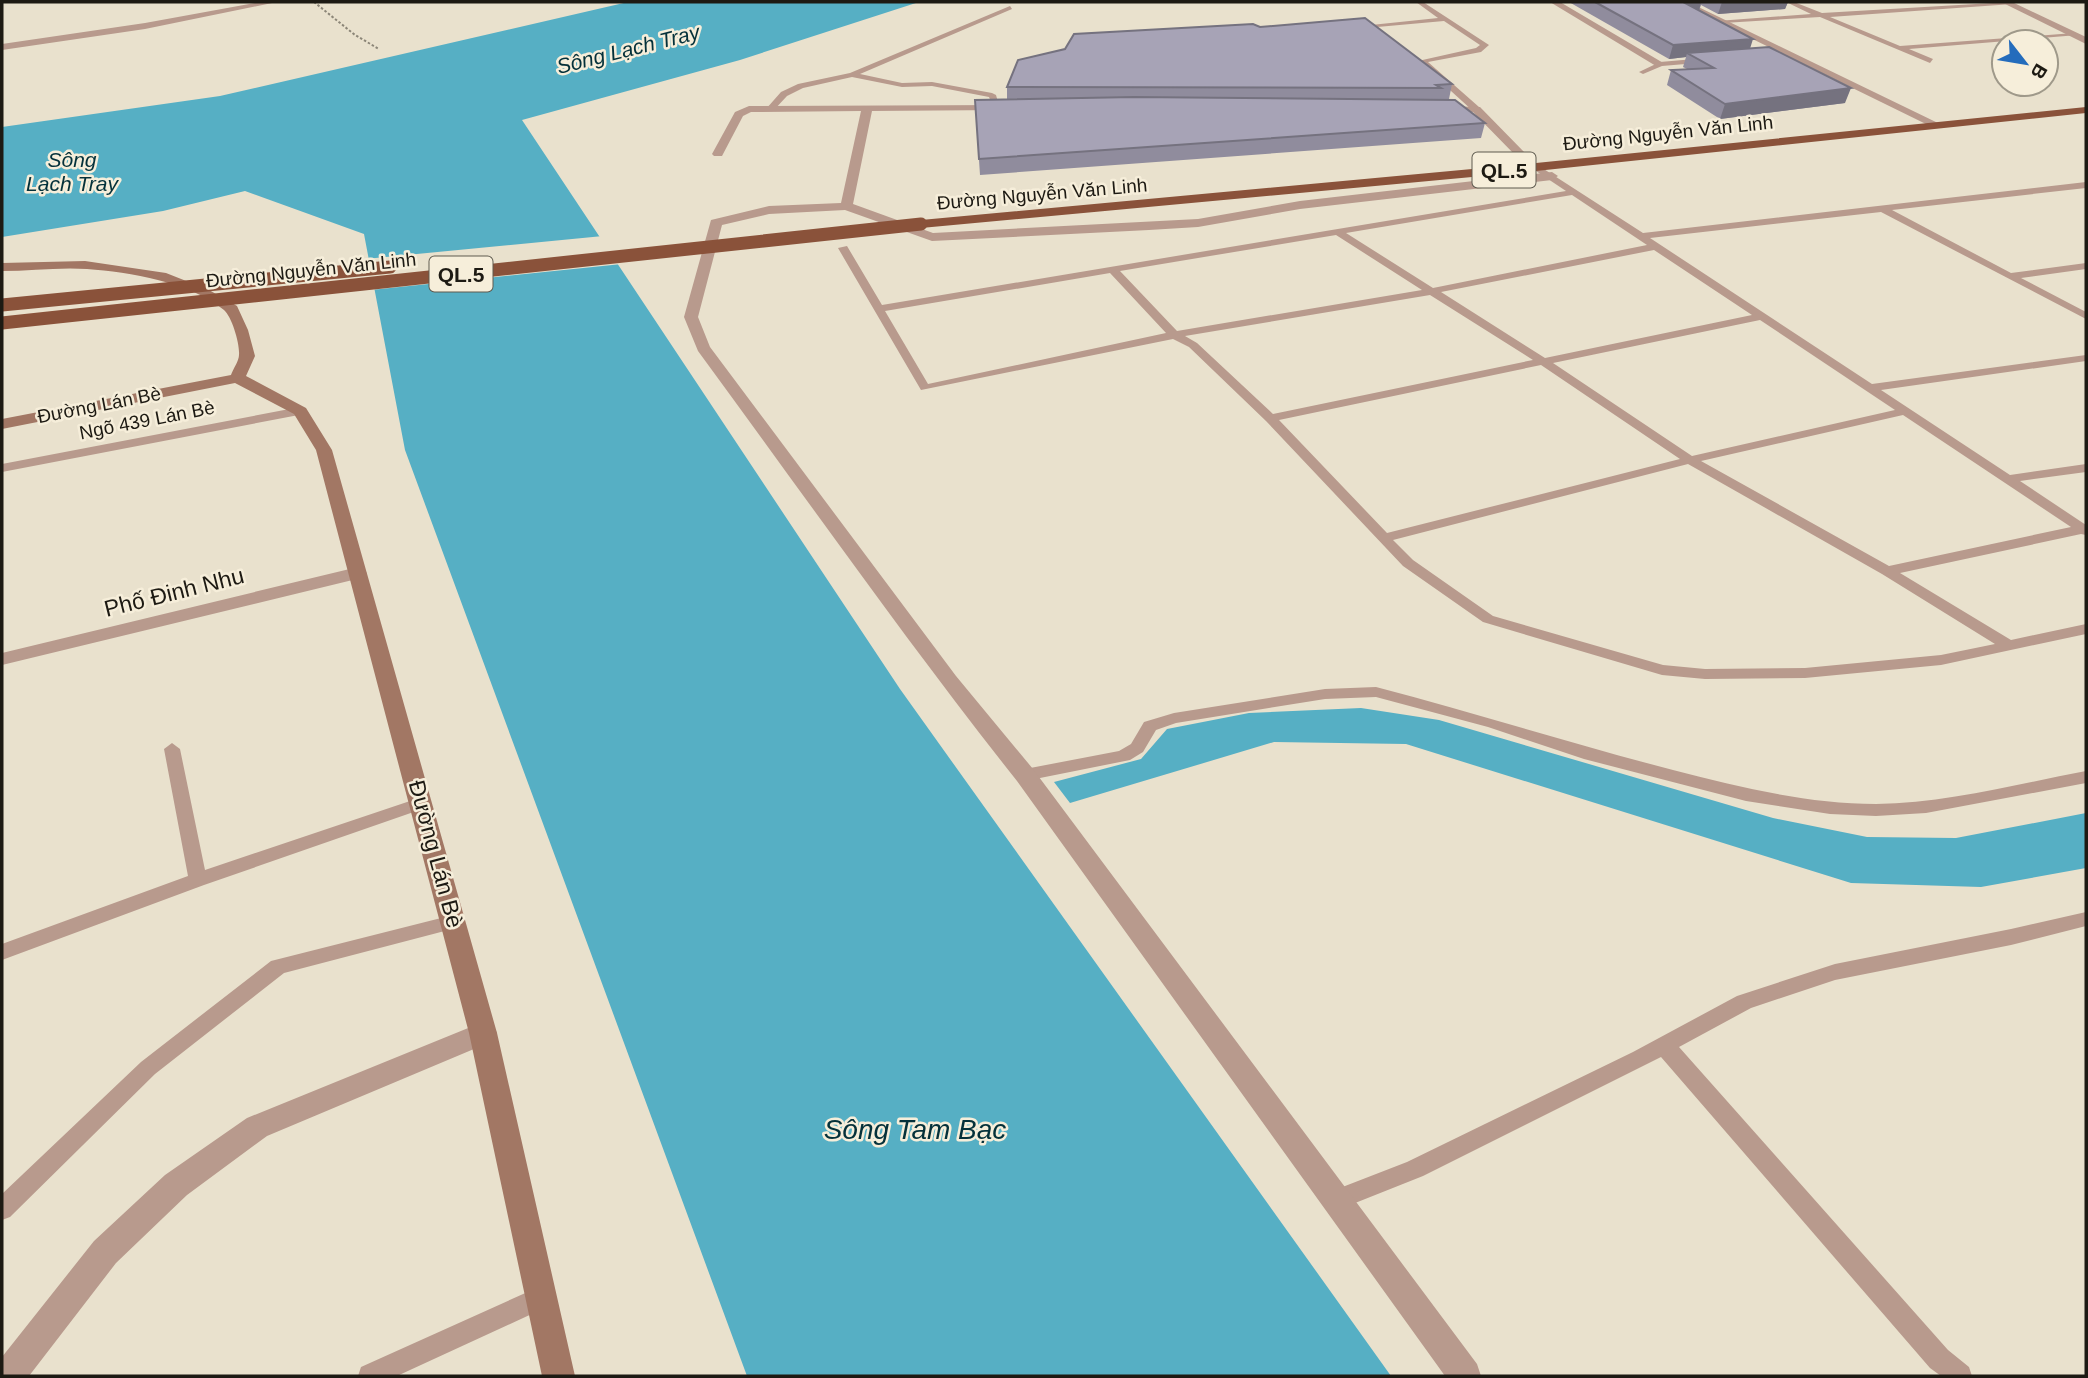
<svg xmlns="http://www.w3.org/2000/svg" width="2088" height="1378" font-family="Arial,sans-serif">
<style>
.water{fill:#56afc4}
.pier{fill:#e9e1cd}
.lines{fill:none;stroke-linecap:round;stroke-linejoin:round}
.path{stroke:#8c8678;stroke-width:2;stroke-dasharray:2.5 2;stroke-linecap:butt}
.service{fill:#b89a8d;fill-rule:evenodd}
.minor{fill:#b89a8d;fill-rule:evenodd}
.tertiary{fill:#b89a8d;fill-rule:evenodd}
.secondary{fill:#a27764;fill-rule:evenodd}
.trunk{fill:#8a523a;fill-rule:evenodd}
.trunk-bridge{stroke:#8a523a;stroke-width:13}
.wall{fill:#908c9d}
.shaded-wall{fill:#75727f}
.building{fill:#a7a3b6;stroke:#75727f;stroke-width:2}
.labels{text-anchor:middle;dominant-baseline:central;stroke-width:5;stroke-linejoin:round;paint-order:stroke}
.far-street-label{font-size:19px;fill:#1d1a13;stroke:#f6eeda}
.far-water-label{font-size:21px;font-style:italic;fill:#04313a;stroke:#f6eeda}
.shield{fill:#f6eeda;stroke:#5e5a4f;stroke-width:2}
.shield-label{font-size:21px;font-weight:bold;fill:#1d1a13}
.street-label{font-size:23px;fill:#1d1a13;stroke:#f6eeda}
.near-water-label{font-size:28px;font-style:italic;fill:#04313a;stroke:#f6eeda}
</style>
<rect width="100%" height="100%" fill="#e9e1cd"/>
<path class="water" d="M628 2H919L740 60 522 120 900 689 1391 1376H747L405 450 364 234 245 191 163 211 2 237V127L220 96Z
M1361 708 1439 720 1773 818 1867 837 1956 838 2086 813V868L1981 887 1851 883 1406 744 1274 742 1070 803 1054 782 1141 759 1167 729 1249 713Z"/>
<path class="pier" d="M603 236 622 264 371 290 365 259Z"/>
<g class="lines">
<path class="path" d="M314 2 355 35 379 49"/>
<path class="service" d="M1416 2H1423L1489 45 1481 52 1428 62 1479 107V111H1473L1418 61 1476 48 1480 45 1444 21 1355 29 1352 27 1438 18Z
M1786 2H1794L1822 13 2010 2 2013 4 1830 17 1900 46 2074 33 2078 35 1909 49 1933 59 1930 63 1820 17 1707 24 1704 22 1811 14Z
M1010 6 1012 9 860 74 902 83 932 82 992 93 996 95 1000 109H994L989 97 932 86 902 87 852 77 803 88 787 96 773 111 766 109 781 92 798 84 850 73Z
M1706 58 1709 62 1662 66 1643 74 1639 72 1660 62Z
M1536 164 1643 233 2086 182V188L1892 210 2011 273 2086 263V269L2021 278 2086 312V319L1881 212 1650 238 1872 384 2086 355V361L1881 390 2010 475 2086 464V472L2020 481 2086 525V535L2081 534 1900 573 2011 640 2086 624V634L1941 665 1805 678 1705 679 1662 675 1483 622 1403 566 1266 421 1189 347 1173 339 921 390 838 248 847 246 882 305 1566 191 1533 169 1532 167ZM1572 195 1647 245 1433 288 1346 233ZM1336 235 1422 290 1177 331 1120 271ZM1654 250 1752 315 1545 358 1441 292ZM1110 273 1166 333 928 384 885 311ZM1430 295 1533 360 1273 414 1197 343 1185 336ZM1760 320 1895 410 1692 456 1553 363ZM1541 365 1680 459 1387 533 1279 420ZM1903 415 2071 527 1889 566 1701 461ZM1688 464 1882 574 1995 644 1941 655 1805 668 1705 669 1663 665 1493 616 1413 560 1393 540Z
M300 407 304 408V414L2 472V464Z
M1376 687C1475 713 1573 744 1673 770 1739 787 1807 804 1876 804 1947 803 2017 784 2086 771V783L1926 813 1876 816 1830 814 1746 801 1584 759 1488 727 1376 697 1325 699 1176 723 1156 730 1143 752 1130 760 1025 781 1019 779 1017 775 1019 771 1025 769 1119 751 1131 744 1144 722 1174 713 1325 689Z
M172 743 180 749 205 870 416 799H428L431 803 428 807 204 885 2 960V944L188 876 164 749Z
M2086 912V926L2011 945 1835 980 1751 1008 1679 1047 1948 1350 1969 1367 1972 1376H1941L1930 1368 1661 1057 1423 1176 1335 1211 1327 1207 1324 1200 1327 1193 1407 1162 1633 1052 1737 996 1835 964 2011 929Z
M453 915 460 917 462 922 460 927 284 973 155 1074 10 1217 2 1220V1194L141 1062 271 961Z
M541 1286 549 1290 553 1298 549 1306 397 1376H358L361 1367Z"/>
<path class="minor" d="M1550 2H1560L1665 64 1656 66Z
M1677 2H1688L1940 124 1930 126Z
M2001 2H2012L2086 37V44Z
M1006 105V109L1002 110 872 111 853 204 933 233 1198 219 1300 201 1552 172 1558 176 1552 180 1300 209 1198 227 1149 230 932 241 845 210 769 214 722 225 698 317 710 347 956 676 1033 769 1477 1364 1481 1376H1445L1017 781C906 641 804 495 698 351L684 317 711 220 769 206 841 203 861 111 751 112 743 116 722 156H714L712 154 735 112 749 106Z
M1440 106 1480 107 1526 154 1516 156 1473 112 1436 111V107Z
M358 567 367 573 365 577 2 665V653Z"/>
<path class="tertiary" d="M260 2H277L145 29 2 50V44L145 23Z
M483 1022 493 1025 497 1033 493 1041 267 1136 187 1195 116 1263 29 1376H2V1357L94 1241 165 1175 247 1118Z"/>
<path class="secondary" d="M85 261 166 273 209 290 237 306 248 330 255 356 246 376 306 408 332 450 497 1033 575 1376H542L469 1033 316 450 294 414 235 383 2 429V419L231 375C233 369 239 361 239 355 240 344 232 317 224 310 190 282 130 272 87 269 59 267 30 271 2 271V263Z"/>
<path class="trunk" d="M2086 107V113L1536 171 921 228 915 224 921 220 1536 163Z"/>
<path class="trunk-bridge" d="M2 305 390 267
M2 323 921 224"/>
</g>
<path class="wall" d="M1569 2H1788L1785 9 1718 14 1701 5 1699 11 1750 48 1845 103 1720 119 1667 85 1671 70 1687 69 1683 67 1686 57 1669 59Z
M1260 27 1452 84 1449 99H1439L1485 123 1481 138 980 175 975 100 1007 99V87L1065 49Z"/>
<path class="shaded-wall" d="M1701 2 1698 15 1685 3Z
M1722 2H1788L1785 9 1718 14Z
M1753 39 1749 52 1687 53 1686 57 1669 59 1673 45Z
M1851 88 1845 103 1720 119 1725 104Z"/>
<path class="building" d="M1595 2H1701L1685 3 1753 39 1673 45Z
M1365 18 1452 84 1436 85 1441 88 1007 87 1018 60 1065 49 1074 34 1253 24 1260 27Z
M1769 47 1851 88 1725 104 1671 70 1714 68 1687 53Z
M1134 97 1455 100 1485 123 979 159 975 100Z"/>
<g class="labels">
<g class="far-street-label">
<text transform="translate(1668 133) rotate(-6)">Đường Nguyễn Văn Linh</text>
<text transform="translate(1042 194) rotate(-5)">Đường Nguyễn Văn Linh</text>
<text transform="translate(311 270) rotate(-6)">Đường Nguyễn Văn Linh</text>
<text transform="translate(99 405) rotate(-11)">Đường Lán Bè</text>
<text transform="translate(147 420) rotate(-11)">Ngõ 439 Lán Bè</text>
</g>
<g class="far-water-label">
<text transform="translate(628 49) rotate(-14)">Sông Lạch Tray</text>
<text x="72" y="159">Sông<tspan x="72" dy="24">Lạch Tray</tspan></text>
</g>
<g class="shield">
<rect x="1472.5" y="152.5" width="63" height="35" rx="5"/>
<rect x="429.5" y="256.5" width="63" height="35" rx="5"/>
</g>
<g class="shield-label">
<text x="1504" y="170">QL.5</text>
<text x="461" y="274">QL.5</text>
</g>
<g class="street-label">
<text transform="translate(174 592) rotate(-14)">Phố Đinh Nhu</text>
<text transform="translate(436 854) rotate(75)">Đường Lán Bè</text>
</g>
<g class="near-water-label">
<text x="915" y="1129">Sông Tam Bạc</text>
</g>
</g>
<rect width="2088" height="1378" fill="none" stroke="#1d1a13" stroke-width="7"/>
<g transform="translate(2025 63) rotate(121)"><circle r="33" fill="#f6eeda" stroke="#9f998a" stroke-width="2"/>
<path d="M0-5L12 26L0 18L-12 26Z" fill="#246cbc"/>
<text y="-10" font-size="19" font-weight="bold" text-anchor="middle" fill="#1d1a13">B</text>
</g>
</svg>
